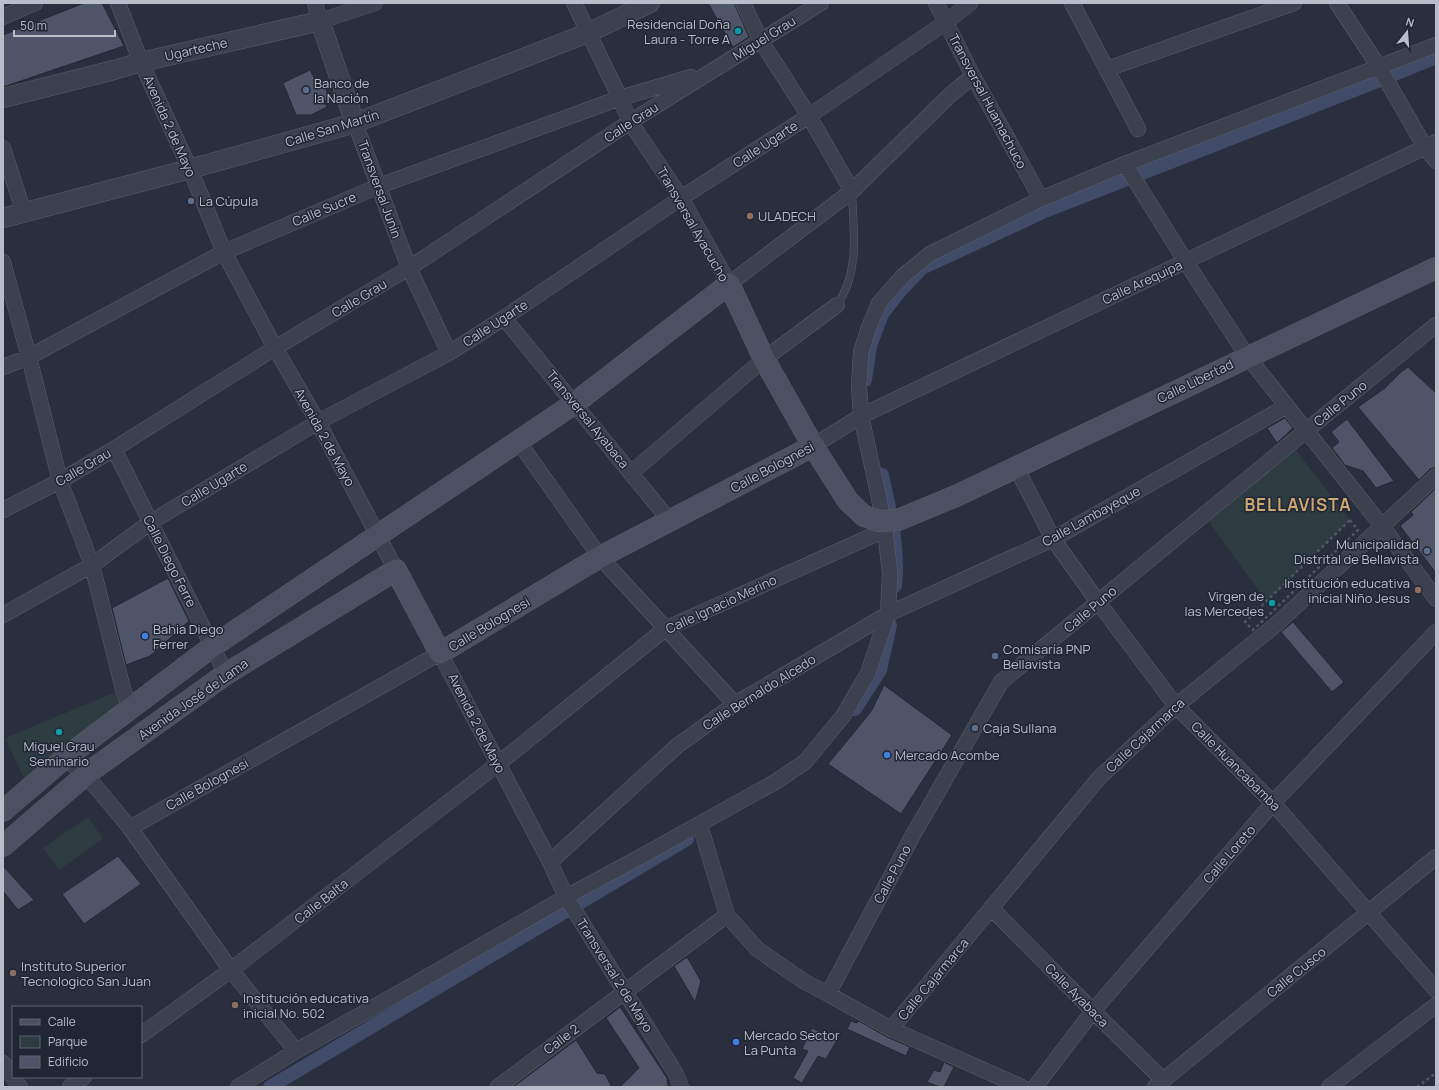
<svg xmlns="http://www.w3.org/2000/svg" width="1439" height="1090" font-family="Manrope,sans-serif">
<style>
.green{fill:#2c3c41}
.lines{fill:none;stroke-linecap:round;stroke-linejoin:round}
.canal{stroke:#404b67;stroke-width:14}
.building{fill:#4f5568;stroke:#232837}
.service-casing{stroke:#5a5f6d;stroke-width:8}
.minor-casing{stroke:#5a5f6d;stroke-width:16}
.tertiary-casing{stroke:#5a5f6d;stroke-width:20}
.secondary-casing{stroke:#5a5f6d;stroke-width:22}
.path{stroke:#4b595f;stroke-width:2.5;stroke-dasharray:3 3;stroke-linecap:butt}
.service{stroke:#3d414f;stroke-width:7}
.minor{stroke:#3d414f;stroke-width:15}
.tertiary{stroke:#3d414f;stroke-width:19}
.secondary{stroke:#4b5062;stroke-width:21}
.secondary-bridge-casing{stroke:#5a5f6d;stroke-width:22;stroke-linecap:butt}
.secondary-bridge{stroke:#4b5062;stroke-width:21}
.culture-dot{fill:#0f9aa8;stroke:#212635;stroke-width:1.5}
.service-dot{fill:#5c6f8a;stroke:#212635;stroke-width:1.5}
.education-dot{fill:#8d6e63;stroke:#212635;stroke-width:1.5}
.shop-dot{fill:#3f7fe0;stroke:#212635;stroke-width:1.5}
.labels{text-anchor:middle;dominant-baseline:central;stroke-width:3;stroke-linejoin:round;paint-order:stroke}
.poi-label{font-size:13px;fill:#b9bdca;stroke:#212635;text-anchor:start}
.street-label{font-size:13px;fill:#b9bdca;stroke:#212635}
.district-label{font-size:17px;font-weight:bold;letter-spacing:1px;fill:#cca772;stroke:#212635}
</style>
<rect width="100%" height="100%" fill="#292f3f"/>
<path class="green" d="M1294 448 1350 520 1267 602 1209 522Z
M123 689 130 709 25 780 5 738Z
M88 817 103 839 59 870 43 848Z"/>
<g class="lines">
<path class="canal" d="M865 380 870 346 882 314 899 292 922 268 1045 211 1385 78 1436 57
M882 475C890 512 899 548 895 586
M855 709 880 670 890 625
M270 1087 687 839"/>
</g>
<path class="building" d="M84 3H102L124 46 3 87V35Z
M708 3H734L749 37 733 47Z
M310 70 316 81 323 80 329 98 324 101 327 107 311 115H296L283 83Z
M1408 367 1436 393V467L1430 469 1419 480 1358 407 1385 388 1400 373Z
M1285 418 1293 428 1277 443 1267 428Z
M1347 419 1394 481 1376 488 1363 471 1345 465 1332 448 1339 442 1331 432Z
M1436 488V573L1400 526 1413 515 1411 512Z
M168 578 189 621 150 656 126 665 112 608Z
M1293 622 1344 682 1332 692 1281 632Z
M884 685 952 735 901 814 828 764 843 746 872 710Z
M118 856 141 884 84 924 62 894Z
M3 866 34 900 18 910 3 891Z
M687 957 701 981 695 1002 674 966Z
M620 1007 667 1078 668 1087H620L639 1068 606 1018Z
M851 1021 857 1023 859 1021 887 1037 910 1047 906 1056 847 1029Z
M812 1028 837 1040 826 1059 818 1056 802 1083 793 1078 808 1051 802 1049Z
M576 1040 597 1073 605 1074 612 1087H513Z
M944 1062 954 1067 944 1087H940L927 1082 934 1070 940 1072Z"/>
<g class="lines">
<g class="service-casing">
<path id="service" d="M837 305C861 270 853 230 852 191"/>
</g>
<g class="minor-casing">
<path id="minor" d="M118 3 141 62 190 169 224 252 275 348 318 422 396 570
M315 3 320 21 375 3
M574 3 620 98 630 122 681 198 729 284 852 191 950 95 973 76
M743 3 761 41 809 116 852 191
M936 3 973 76 1041 199
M1072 3 1138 129
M1337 3 1379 67 1425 147 1436 161
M3 17 35 3
M1107 69 1294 3
M355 123 409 268 449 353
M3 148 24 213
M1125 164 1186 262 1247 356 1382 526 1436 599
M3 262 29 357 60 481 92 565 123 689 130 709
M504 318 670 521
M3 367 29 357 224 252 379 186 620 98 691 77
M518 441 600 557 735 704
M813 446 861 416 1436 142
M114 449 226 674
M1016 467 1053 539 1098 602 1176 706 1273 803 1436 990
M631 473 764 359 837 305
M3 510 60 481 114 449 275 348 409 268 630 122 821 3
M3 615 92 565 151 522 318 422 449 353 504 318 681 198 809 116 946 22 970 3
M65 758 86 775 130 828 231 970 296 1051
M700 825 727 915 757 949 805 982 828 994 891 1029 1022 1087
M130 828 440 653 550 862 566 897 676 1074 681 1087
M550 862 677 746 735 704 888 614 1053 539 1287 406
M991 908 1093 1011 1163 1080
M828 994 913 835 1001 682 1307 430 1436 325
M891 1029 1099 778 1176 706 1279 622 1436 476
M141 1035 231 970 498 764 665 629 885 530
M3 1063 20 1087
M70 1087 84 1077
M238 1087 296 1051 415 984 566 897 642 856 775 782 805 762 843 716 868 673 888 614 890 573 885 530 878 493 861 416 859 387 861 352 869 327 879 303 903 276 930 254 1041 199 1125 164 1436 45
M498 1087 727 915
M1035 1087 1093 1011 1273 803 1436 632
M1155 1087 1436 857
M1329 1087 1436 1005"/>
</g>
<g class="tertiary-casing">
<path id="tertiary" d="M3 98 114 70 141 62 320 21 355 123
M3 218 190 169 355 123 588 33 650 3"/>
</g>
<g class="secondary-casing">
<path id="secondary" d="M956 496 1436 268
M3 811 65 758 213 646 575 403 729 284 764 359 813 446 600 557 440 653 396 570 226 674 89 772 3 846"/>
</g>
<path class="path" d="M1350 520 1358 530 1253 630 1245 622Z
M1417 1087 1436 1073"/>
<use href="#service" class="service"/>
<use href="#minor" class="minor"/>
<use href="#tertiary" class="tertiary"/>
<use href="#secondary" class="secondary"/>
<g class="secondary-bridge-casing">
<path id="secondary-bridge" d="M813 446 848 501 864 516 879 521 898 520 956 496"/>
</g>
<use href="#secondary-bridge" class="secondary-bridge"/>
</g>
<g class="culture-dot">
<circle cx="738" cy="31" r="4"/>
<circle cx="1272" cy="603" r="4"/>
<circle cx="59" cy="732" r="4"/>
</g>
<g class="service-dot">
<circle cx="306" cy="90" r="4"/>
<circle cx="191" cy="201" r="4"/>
<circle cx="1427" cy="551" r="4"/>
<circle cx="995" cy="656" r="4"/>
<circle cx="975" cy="728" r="4"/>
</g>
<g class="education-dot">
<circle cx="750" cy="216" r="4"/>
<circle cx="1418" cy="590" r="4"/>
<circle cx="13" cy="973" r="4"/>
<circle cx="235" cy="1005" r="4"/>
</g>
<g class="shop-dot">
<circle cx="145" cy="636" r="4"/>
<circle cx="887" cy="755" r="4"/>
<circle cx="736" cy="1042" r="4"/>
</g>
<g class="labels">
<g class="poi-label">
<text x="730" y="24" text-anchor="end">Residencial Doña<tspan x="730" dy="15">Laura - Torre A</tspan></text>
<text x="314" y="83">Banco de<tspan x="314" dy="15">la Nación</tspan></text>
<text x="199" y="201">La Cúpula</text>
<text x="758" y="216">ULADECH</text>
<text x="1419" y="544" text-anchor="end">Municipalidad<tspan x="1419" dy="15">Distrital de Bellavista</tspan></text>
<text x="1410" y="583" text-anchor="end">Institución educativa<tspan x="1410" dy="15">inicial Niño Jesus</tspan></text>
<text x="1264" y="596" text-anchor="end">Virgen de<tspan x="1264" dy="15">las Mercedes</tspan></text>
<text x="153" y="629">Bahia Diego<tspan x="153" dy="15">Ferrer</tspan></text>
<text x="1003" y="649">Comisaría PNP<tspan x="1003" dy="15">Bellavista</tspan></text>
<text x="983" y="728">Caja Sullana</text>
<text x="59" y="746" text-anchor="middle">Miguel Grau<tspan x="59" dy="15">Seminario</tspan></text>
<text x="895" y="755">Mercado Acombe</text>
<text x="21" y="966">Instituto Superior<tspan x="21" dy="15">Tecnologico San Juan</tspan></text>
<text x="243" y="998">Institución educativa<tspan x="243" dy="15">inicial No. 502</tspan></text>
<text x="744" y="1035">Mercado Sector<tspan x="744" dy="15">La Punta</tspan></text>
</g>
<g class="street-label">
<text transform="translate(764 38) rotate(-32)">Miguel Grau</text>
<text transform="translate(196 49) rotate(-13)">Ugarteche</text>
<text transform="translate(988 101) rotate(62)">Transversal Huamachuco</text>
<text transform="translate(631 122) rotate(-33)">Calle Grau</text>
<text transform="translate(170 126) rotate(66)">Avenida 2 de Mayo</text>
<text transform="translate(332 128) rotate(-17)">Calle San Martín</text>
<text transform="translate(765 144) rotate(-33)">Calle Ugarte</text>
<text transform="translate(380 189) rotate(70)">Transversal Junin</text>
<text transform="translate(324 209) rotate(-23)">Calle Sucre</text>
<text transform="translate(693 224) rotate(60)">Transversal Ayacucho</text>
<text transform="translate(1142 282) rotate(-25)">Calle Arequipa</text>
<text transform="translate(359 298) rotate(-31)">Calle Grau</text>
<text transform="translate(495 323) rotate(-33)">Calle Ugarte</text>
<text transform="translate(1195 381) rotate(-26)">Calle Libertad</text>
<text transform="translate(1340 403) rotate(-39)">Calle Puno</text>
<text transform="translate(588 419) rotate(51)">Transversal Ayabaca</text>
<text transform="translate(325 437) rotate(61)">Avenida 2 de Mayo</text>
<text transform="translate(83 467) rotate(-30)">Calle Grau</text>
<text transform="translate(772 467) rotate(-28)">Calle Bolognesi</text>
<text transform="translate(214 484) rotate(-31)">Calle Ugarte</text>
<text transform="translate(1091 516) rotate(-29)">Calle Lambayeque</text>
<text transform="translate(170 561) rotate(63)">Calle Diego Ferre</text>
<text transform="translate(721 604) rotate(-25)">Calle Ignacio Merino</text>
<text transform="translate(1090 609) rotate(-40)">Calle Puno</text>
<text transform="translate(489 624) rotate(-31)">Calle Bolognesi</text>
<text transform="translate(759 692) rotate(-32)">Calle Bernaldo Alcedo</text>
<text transform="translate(193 699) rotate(-35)">Avenida José de Lama</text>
<text transform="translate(477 723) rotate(63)">Avenida 2 de Mayo</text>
<text transform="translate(1145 735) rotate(-43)">Calle Cajarmarca</text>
<text transform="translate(1236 766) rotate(45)">Calle Huancabamba</text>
<text transform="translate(207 784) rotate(-29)">Calle Bolognesi</text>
<text transform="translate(1229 854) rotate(-49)">Calle Loreto</text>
<text transform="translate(892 874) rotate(-62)">Calle Puno</text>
<text transform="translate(321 901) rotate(-38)">Calle Balta</text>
<text transform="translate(1296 972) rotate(-39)">Calle Cusco</text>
<text transform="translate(615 975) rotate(58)">Transversal 2 de Mayo</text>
<text transform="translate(933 979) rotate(-50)">Calle Cajarmarca</text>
<text transform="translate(1077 995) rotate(45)">Calle Ayabaca</text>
<text transform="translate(561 1039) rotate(-37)">Calle 2</text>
</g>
<g class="district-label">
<text x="1298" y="504">BELLAVISTA</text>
</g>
</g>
<rect width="1439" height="1090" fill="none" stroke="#b9bdca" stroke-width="8"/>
<rect x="12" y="1006" width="130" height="72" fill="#212635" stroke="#5e6271"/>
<rect x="20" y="1019" width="20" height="6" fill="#4b5062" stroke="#5e6271"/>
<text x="48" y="1026" font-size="12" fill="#b9bdca">Calle</text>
<rect x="20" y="1036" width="20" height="12" fill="#2c3c41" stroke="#5e6271"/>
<text x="48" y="1046" font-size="12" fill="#b9bdca">Parque</text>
<rect x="20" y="1056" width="20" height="12" fill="#4f5568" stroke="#5e6271"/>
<text x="48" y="1066" font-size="12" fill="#b9bdca">Edificio</text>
<g transform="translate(1407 32) rotate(17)" stroke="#212635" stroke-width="3" paint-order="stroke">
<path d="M0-3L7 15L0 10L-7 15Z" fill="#b9bdca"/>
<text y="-6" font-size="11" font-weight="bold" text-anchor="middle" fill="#b9bdca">N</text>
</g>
<path d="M14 30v6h101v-6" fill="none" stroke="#b9bdca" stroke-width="2"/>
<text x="20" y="30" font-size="12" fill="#b9bdca" stroke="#212635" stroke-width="3" paint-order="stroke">50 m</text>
</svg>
